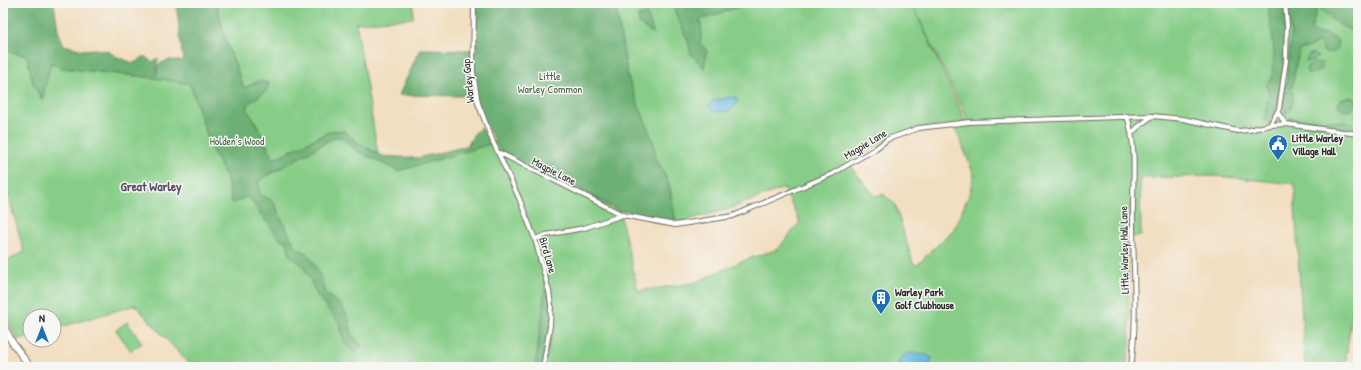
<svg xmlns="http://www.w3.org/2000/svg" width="1361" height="370" font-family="'Patrick Hand',sans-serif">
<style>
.green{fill:#87cd87;stroke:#597c59;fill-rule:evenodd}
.forest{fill:#6db074;stroke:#4c6e50}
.water{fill:#60b5dc;stroke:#467084}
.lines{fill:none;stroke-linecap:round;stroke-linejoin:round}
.minor-casing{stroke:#716a5f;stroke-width:6}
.secondary-casing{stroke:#716a5f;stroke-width:8}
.minor{stroke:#fff;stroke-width:4}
.secondary{stroke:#fff;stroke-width:6}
.labels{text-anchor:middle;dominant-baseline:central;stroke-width:3;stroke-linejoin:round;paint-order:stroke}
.park-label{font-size:11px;fill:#475c47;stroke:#f6f6f2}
.street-label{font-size:11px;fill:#2b2b2b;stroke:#f6f6f2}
.poi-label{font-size:11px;font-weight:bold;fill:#2b2b2b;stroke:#f6f6f2;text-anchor:start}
.quarter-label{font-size:13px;font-weight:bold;fill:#5b5167;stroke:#f6f6f2}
</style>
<rect width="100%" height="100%" fill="#f6f6f2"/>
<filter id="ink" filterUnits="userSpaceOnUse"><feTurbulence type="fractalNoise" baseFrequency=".025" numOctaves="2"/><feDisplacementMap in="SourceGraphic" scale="8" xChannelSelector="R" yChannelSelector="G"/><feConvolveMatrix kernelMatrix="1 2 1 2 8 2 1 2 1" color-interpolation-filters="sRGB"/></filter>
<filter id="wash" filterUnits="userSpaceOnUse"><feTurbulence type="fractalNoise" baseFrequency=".012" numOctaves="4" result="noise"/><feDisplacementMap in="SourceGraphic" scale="16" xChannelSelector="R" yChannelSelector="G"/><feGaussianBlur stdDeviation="0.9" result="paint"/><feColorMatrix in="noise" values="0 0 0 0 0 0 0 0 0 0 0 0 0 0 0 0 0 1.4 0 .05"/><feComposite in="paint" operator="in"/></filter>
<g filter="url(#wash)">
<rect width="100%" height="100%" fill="#f2dec0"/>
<path class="green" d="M216 3H413V18L356 23 378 154 358 143 344 131H331L273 159 256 123 247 110 249 103 266 91 259 81 244 88 226 41Z
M615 3H1358V265L1345 367H1305L1295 205V184L1216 176 1140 178 1141 236H1127L1130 346 1126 367H544L555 318 546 277 542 317 535 367H192L135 305 54 329V316H30V336L17 340 3 310V263L24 252 3 176V50L27 56 33 83 42 99 50 63 63 68 155 78 190 84 212 150 226 176 233 203 258 181 335 137H342L356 150 398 171 496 142 501 151 575 186 623 215 621 218 638 291 694 283 745 260 778 249 800 222 784 188 729 209 676 223 669 184 655 156 654 144 628 78ZM912 4 969 122H966ZM954 124 974 175 969 195 954 229 917 265 913 263 895 204 883 194 875 196 854 171 851 163 888 139 919 128Z
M127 322 142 343 131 351 116 330Z"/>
<path class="forest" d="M3 3H54L58 31 64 45 83 50 96 49 108 51 115 56 133 63 138 61 144 56 152 62 158 58 156 75 159 64 169 60 183 61 176 3H216L226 41 244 88 259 81 269 83 266 91 249 103 247 110 256 123 273 159 331 131H344L358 143 382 156 418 158 467 146 474 134 481 127 491 144 398 171 356 150 342 137H335L258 181 260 194 273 201 296 248C299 249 303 250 305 252 314 260 324 281 324 292L342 306 349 320 352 336 362 345 355 354 344 342 340 324 318 297 304 267 290 255 287 241 280 239 248 197 232 203 226 176 212 150 190 84 155 78 63 68 51 63 42 100 33 83 27 56 3 50Z
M476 3H615L628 78 654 144 655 156 669 184 676 223H658L642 215H632L626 210 621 212 575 186 568 185 533 171 501 151 468 96 399 95 420 49 476 50Z
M675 3H750L700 20 702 31 700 44 707 50 704 68 691 54 688 41 675 12Z
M1269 3H1283C1287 38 1285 93 1270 125L1264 120 1269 95 1266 85 1272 78 1274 52 1272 32 1269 17Z
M1289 3H1318L1311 31 1315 33H1327L1338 41 1337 49 1329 53H1325L1319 42 1310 47 1300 50C1295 63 1295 74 1292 88H1286L1291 36Z
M1321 3H1358V32C1340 28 1332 19 1318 8Z
M647 14 654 34 639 24 638 16Z
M1314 53 1318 57 1314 60 1306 62 1308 55Z
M1316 63H1322V69L1315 73 1308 74 1306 70 1308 65Z
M1286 91H1293C1293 100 1294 109 1285 113L1283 101Z
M1350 97 1357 99V104L1351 110 1343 111 1338 106V102L1342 99Z
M1290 118 1345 122 1358 125V131L1288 122Z
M546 275 555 318 544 367H535L542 317Z"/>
<path class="water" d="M731 97 737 98V104L730 111 714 112 709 107 712 101Z
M908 353 927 355 932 358 931 363 922 367H896L901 358Z"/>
</g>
<g filter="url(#ink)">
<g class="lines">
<g class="minor-casing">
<path id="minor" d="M474 3 473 72 478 103 493 142 519 198 535 239 549 291 551 305 550 326 543 367
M1278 113 1286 124
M1127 116C1138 149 1132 186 1133 220 1133 269 1138 318 1131 367
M1270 125 1279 109 1286 61 1287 25 1285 3
M1132 133 1138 127 1152 116
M500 153 623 215
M535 239 546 235 584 228 623 215 675 225 733 216 832 174 875 149 888 139 919 128 969 122 1152 116 1183 119 1238 131 1249 130 1270 125 1286 124 1358 134"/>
</g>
<g class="secondary-casing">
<path id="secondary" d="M3 325 12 342 30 367"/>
</g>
<use href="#minor" class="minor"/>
<use href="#secondary" class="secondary"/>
</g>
</g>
<defs>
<g id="civic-pin" transform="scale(1)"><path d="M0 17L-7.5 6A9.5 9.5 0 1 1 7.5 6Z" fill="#1f6fb2" stroke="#f6f6f2"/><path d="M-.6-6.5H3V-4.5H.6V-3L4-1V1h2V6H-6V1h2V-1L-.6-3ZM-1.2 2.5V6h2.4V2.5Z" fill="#fff"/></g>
<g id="building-pin" transform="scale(1)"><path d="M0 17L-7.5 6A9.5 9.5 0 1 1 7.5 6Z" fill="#1f6fb2" stroke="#f6f6f2"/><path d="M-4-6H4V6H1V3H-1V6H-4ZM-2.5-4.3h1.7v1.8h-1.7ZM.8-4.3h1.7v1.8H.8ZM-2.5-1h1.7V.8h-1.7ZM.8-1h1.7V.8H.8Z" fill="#fff"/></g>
</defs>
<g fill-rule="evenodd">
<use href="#civic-pin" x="1278" y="144"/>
<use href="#building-pin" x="881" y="298"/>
</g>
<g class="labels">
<g class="park-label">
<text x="550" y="76">Little<tspan x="550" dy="13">Warley Common</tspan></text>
<text x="237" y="141">Holden's Wood</text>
</g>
<g class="street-label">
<text transform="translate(468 81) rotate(-96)">Warley Gap</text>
<text transform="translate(865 144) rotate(-31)">Magpie Lane</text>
<text transform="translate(554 171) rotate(27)">Magpie Lane</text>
<text transform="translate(1124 250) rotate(-91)">Little Warley Hall Lane</text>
<text transform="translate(548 255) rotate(74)">Bird Lane</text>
</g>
<g class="poi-label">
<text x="1292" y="138">Little Warley<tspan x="1292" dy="13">Village Hall</tspan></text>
<text x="895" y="292">Warley Park<tspan x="895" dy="13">Golf Clubhouse</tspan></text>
</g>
<g class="quarter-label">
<text x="151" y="186">Great Warley</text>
</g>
</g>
<rect width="1361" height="370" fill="none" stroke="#f6f6f2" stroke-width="16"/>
<g transform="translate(42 328)"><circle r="19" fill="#f6f6f2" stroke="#a5a5a2"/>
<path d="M0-3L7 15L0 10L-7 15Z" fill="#1f6fb2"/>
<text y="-6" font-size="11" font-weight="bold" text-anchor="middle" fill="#2b2b2b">N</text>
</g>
</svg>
